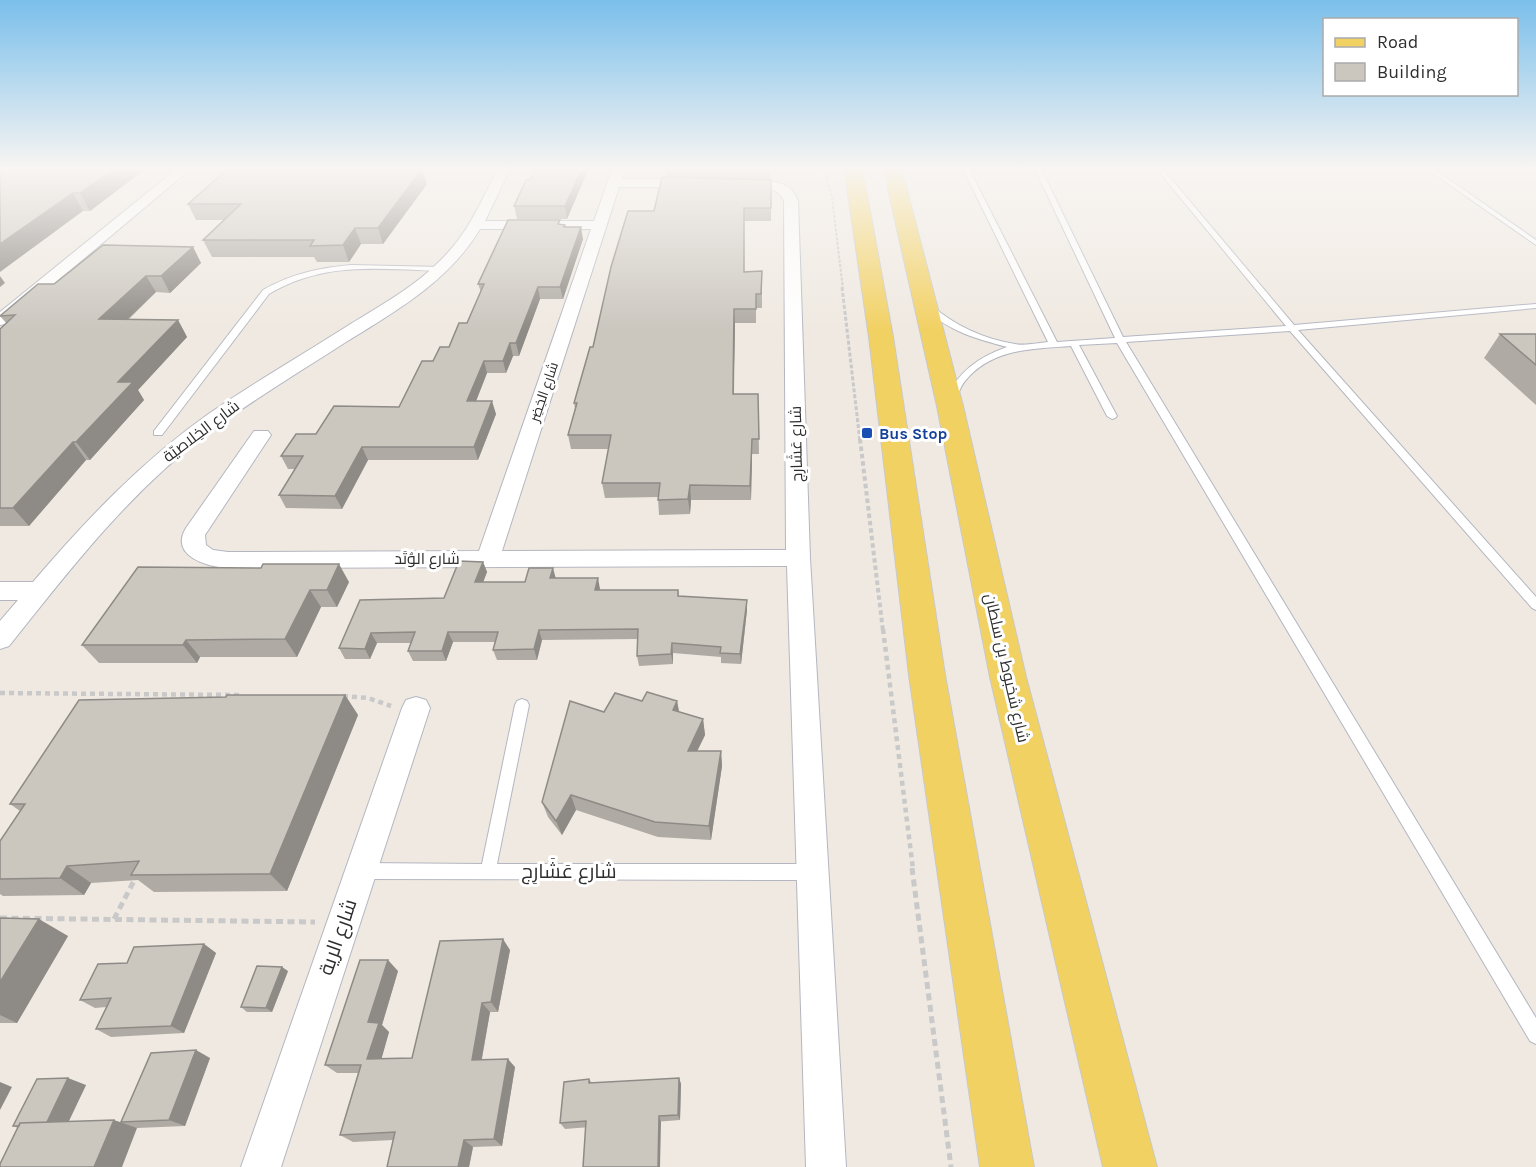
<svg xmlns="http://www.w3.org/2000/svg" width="1536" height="1167" font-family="Karla,Cairo,sans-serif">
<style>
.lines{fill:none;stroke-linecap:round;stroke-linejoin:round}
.lane-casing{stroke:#b4b7c1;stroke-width:2}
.street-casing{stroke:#b4b7c1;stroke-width:2}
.primary-casing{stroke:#c9c9c9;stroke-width:2}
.path-far4{stroke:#c9c9c9;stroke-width:2;stroke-dasharray:3 1.5;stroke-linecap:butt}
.path-far3{stroke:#c9c9c9;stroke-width:3;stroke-dasharray:4 2;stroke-linecap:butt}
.path-far2{stroke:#c9c9c9;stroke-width:4;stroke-dasharray:4.5 3;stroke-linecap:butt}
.path-far1{stroke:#c9c9c9;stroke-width:4.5;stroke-dasharray:5 4;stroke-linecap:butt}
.path{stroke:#c9c9c9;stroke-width:5;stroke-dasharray:7 4.5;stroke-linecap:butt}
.lane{fill:#fff;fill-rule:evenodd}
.street{fill:#fff;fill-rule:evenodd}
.primary{fill:#f2d163;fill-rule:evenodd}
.wall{fill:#afaba4}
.shaded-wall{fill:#8e8b86}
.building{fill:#cbc7bf;stroke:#8e8b86;stroke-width:1.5}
.transit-dot{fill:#1a4fb4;stroke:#fff;stroke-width:2}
.labels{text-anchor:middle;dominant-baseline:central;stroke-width:6;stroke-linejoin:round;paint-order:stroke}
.far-street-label{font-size:14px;fill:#2e2e2e;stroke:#fff}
.street-label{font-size:16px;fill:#2e2e2e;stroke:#fff}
.transit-label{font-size:16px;font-weight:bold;fill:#164399;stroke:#fff;text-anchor:start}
.near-street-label{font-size:20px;fill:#2e2e2e;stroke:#fff}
</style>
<rect width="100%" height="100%" fill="#efe9e1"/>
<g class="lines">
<g class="lane-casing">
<path id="lane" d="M962 167H968L1057 342 1115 338 1034 167H1040L1123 337 1286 326 1155 167H1161L1294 325 1536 304V308L1298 330 1536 597V610L1532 608 1290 331 1126 342 1536 1018V1044L1530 1041 1117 343 1079 345 1117 416 1115 418 1112 419 1107 416 1071 346C1033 349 992 348 965 381 960 387 958 395 954 402L951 403 946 400C957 372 979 357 1007 347 974 338 951 332 925 309V305H931C955 326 984 339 1015 344 1026 346 1038 343 1048 342Z
M1424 167H1431L1536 240V245Z
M351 265 442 267 446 269 442 271C380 269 324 261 269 294L162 435H154V431L263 290C291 274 318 268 351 265Z
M522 699 527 701 529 705 497 864H812L818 867 820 872 818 877 812 880 362 879 356 876 354 871 356 866 362 863 482 864 515 705 517 701Z"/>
</g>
<g class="street-casing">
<path id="street" d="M179 167H193L6 324 0 325V312Z
M499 167H511L485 221H594L613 167H625L622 179H692L699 183 692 187H619L502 551 786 550 784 201C775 178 746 197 732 184 742 175 779 180 790 188 794 192 796 196 798 201L810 558 846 1167H806L787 566 228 568C208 567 169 556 186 528L254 431H268L271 435 205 535 206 545 213 550 228 552 479 551 591 229H480C449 281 396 311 346 342 298 373 249 402 203 437 127 495 68 572 9 646L0 649V621L18 600H0V582H33C85 521 141 462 207 415 253 383 302 355 349 325 385 303 423 282 451 249 472 225 484 195 499 167Z
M416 697 426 700 430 708 281 1167H241L402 708 406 700Z"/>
</g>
<g class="primary-casing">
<path id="primary" d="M844 167H862L893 337 945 675 1034 1167H980L909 675 869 337Z
M883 167H901L963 406 1026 677 1157 1167H1103L990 677 937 406Z"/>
</g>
<path class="path-far4" d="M823 167 832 198 843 289"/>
<path class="path-far3" d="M842 287 860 441"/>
<path class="path-far2" d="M860 439 883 631"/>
<path class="path-far1" d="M883 629 913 869
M0 693 242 695
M343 696 368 698 391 706"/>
<path class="path" d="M912 868 951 1167
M0 918 315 922
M114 919 136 877"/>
<use href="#lane" class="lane"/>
<use href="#street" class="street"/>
<use href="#primary" class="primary"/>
</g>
<path class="wall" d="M0 167H142L144 170 90 211H83Z
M230 167H416V169H422L427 184 383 244H361L349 262H317L314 257H212L203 240 224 220H196L188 204Z
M537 167H588V170L567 219H517L514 206Z
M665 167H771V221H744V272L762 271V308H756V323H735L734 394H758L759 454H752L751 500H691L690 514 659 515 658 497 605 498 602 483 609 449H571L568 435 575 409 574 403 593 347 654 211 666 177Z
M561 225H565L566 227 583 239 563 299H540L519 356H513L506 373H487L476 401 496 414 478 460H368L342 509 286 508 279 495 295 469H288L281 456 316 434 399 407 449 347 467 323 481 292 478 284Z
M193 247 201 263 170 293 156 292 128 320H178L187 337 138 390 144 400 90 460H86L29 526H0V329L7 324 0 316 54 284Z
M1500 334H1536V405L1484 358Z
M483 562 487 572 483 582H525L556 578 600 589V590H678L679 596 747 610 741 664 721 663V657L673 653V664L639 666 637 656 638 639 542 640 537 660H497L493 650 495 642H453L446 661H413L408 651 411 643H377L370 659H345L339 648 444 598Z
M138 567 349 582 337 607H321L297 657H200L197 663H99L82 645Z
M345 695 358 715 287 891 154 892 138 880 91 883 84 895 3 896 0 894V841L20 811 10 804Z
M642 701H677L679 712 703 719 705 735 697 751H721L722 766 711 840 658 837 576 810 562 835 548 817 542 802 604 712Z
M0 918 68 936 17 1023H0Z
M204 944 216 953 184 1033 111 1037 96 1029 106 1007 95 1008 80 1000 127 963Z
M510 950 498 1012H490L482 1059 515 1067 502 1146 473 1147 469 1167H387L393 1140 353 1142 340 1135 358 1073H337L325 1065 398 971 382 1025 389 1032 381 1059 412 1058Z
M288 971 272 1012H247L241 1007Z
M210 1058 185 1126 137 1128H18L13 1126 86 1085 69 1121 121 1122Z
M679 1078 681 1084 680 1120 565 1129 560 1123 589 1079 592 1083Z"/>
<path class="shaded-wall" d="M117 167H142L144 170 90 211 80 193Z
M404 167H416V168L408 184 403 169Z
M583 167H588V170L567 219 565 206Z
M422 169 427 184 383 244 378 228Z
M73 193 83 211 0 272V244Z
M581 227 583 239 563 299 560 287Z
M355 228 361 244 349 262 343 245Z
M193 247 201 263 170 293 161 276Z
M0 276 5 283 0 287Z
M146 276 156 292 110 336 99 319Z
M538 287 540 299 519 356 516 343Z
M734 309 735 323 733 408V394Z
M178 320 187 337 138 390 144 400 90 460 76 442 118 382Z
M510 343 513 356 506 373 503 361Z
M484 361 487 373 471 414 467 401Z
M492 401 496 414 478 460 474 447Z
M752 439V454L751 500 750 486Z
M73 442 86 460 29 526 13 508Z
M362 447 368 460 342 509 335 496Z
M690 485 691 500 690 514 688 499Z
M483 562 487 572 479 593 475 582Z
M339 564 349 582 337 607 327 590Z
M553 568 556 579 550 578Z
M598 578 600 589 598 600 595 590Z
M310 590 321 607 297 657 285 639Z
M747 600V610L741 664 740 654Z
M539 630 542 640 537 660 534 649Z
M448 632 453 642 446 661 442 651Z
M371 633 377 643 370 659 365 649Z
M186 640 200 657 197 663 183 645Z
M672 643 673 653V664L671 654Z
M345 695 358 715 287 891 270 874Z
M677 701 680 717 673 710Z
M703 719 705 735 690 766 688 751Z
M721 751 722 766 711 840 709 826Z
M571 795 576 810 562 835 556 821Z
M67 866 91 883 84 895 60 878Z
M39 919 68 936 17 1023 0 1015V982Z
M503 939 510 950 498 1012 491 1002Z
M204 944 216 953 184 1033 171 1026Z
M388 960 398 971 382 1025 389 1032 379 1068 367 1059 368 1022Z
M282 967 288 971 272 1012 266 1008Z
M482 1003 490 1012 480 1068 472 1060Z
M196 1050 210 1058 185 1126 169 1120Z
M508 1059 515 1067 502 1146 494 1139Z
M68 1078 86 1085 64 1131 46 1125Z
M679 1078 681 1084 680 1120 678 1115Z
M0 1082 12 1087 0 1110Z
M659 1116 661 1122 660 1167H658Z
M114 1120 137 1128 122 1167H94Z
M464 1140 473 1147 469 1167H458Z"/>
<path class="building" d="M0 167H117L80 193H73L0 244Z
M230 167H404L403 169H422L378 228H355L343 245 310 246 314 240H203L241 204H188Z
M537 167H583L565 206H514L526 180H530Z
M662 177 771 180V208H744V272L762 271 761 294H756V309H734L733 394H758L759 439H752L750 486 690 485 688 499 658 500 660 483H602L611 435H568L577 403H574L590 347H593L611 267 628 211H654Z
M508 220H560L558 224 565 225 564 227H581L560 287H538L516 343H510L503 361H484L467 401H492L474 447H362L335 496 279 495 303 456H281L296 434H316L334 406 399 407 422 361H433L440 347H449L459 323H467L484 284H478Z
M103 245 193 247 161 276H146L99 319 178 320 118 382H133L76 442H73L13 508H0V329L15 315 0 316 38 284H54Z
M1500 334H1536V365Z
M459 561 483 562 475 582H525L529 568H553L550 578H598L595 590H678V596L747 600 740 654 720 653 721 647 672 643 671 654 637 656 638 629 539 630 534 649 493 650 498 632H448L442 651H408L415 632 371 633 365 649 339 648 360 600 444 598Z
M263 564H339L327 590H310L285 639 186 640 183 645H82L138 567 261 568Z
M647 692 677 701 673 710 703 719 688 751H721L709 826 655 822 571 795 556 821 542 802 570 701 604 712 615 693 642 701Z
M227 695H345L270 874 131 875 139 861 67 866 60 878 0 879V841L25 804H10L79 700 226 697Z
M0 918 39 919 0 982Z
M503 939 491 1002 482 1003 472 1060 508 1059 494 1139 464 1140 458 1167H387L395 1132 340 1135 361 1065H325L360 960H388L368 1022 379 1023 367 1059 412 1058 440 941Z
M204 944 171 1026 96 1029 111 998 80 1000 98 964 127 963 134 947Z
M257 966 282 967 266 1008 241 1007Z
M196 1050 169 1120 121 1122 151 1053Z
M68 1078 47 1122 20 1123 19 1126H13L37 1079Z
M679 1078 678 1115 659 1116 658 1167H583L586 1121 560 1123 564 1082 589 1079V1083Z
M114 1120 94 1167H0V1164L20 1123Z"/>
<linearGradient id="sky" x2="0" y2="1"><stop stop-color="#7abfeb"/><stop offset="0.51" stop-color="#f8f5f2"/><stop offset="1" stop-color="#f8f5f2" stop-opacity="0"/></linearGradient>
<rect width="1536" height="330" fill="url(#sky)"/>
<rect class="transit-dot" x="861" y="427" width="12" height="12" rx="3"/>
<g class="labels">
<g class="far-street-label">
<text transform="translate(544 392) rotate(-71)">شارع الخِضِر</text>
</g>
<g class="street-label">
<text transform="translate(201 431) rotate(-37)">شارع الخِلاصيّة</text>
<text transform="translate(796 444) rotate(-91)">شارع عَشَارِج</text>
<text x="427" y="558">شارع الوُتَد</text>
<text transform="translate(1007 668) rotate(77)">شارع شخبوط بن سلطان</text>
</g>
<g class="transit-label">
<text x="879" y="433">Bus Stop</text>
</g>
<g class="near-street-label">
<text x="569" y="871">شارع عَشَارِج</text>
<text transform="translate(338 937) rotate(-71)">شارع الرية</text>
</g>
</g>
<rect x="1323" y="18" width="195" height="78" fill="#ffffff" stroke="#ababab" stroke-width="1.5"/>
<rect x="1335" y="38" width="30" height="9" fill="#f2d163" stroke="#ababab" stroke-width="1.5"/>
<text x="1377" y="48" font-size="18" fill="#2e2e2e">Road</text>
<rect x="1335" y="63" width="30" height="18" fill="#cbc7bf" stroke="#ababab" stroke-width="1.5"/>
<text x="1377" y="78" font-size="18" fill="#2e2e2e">Building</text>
</svg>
